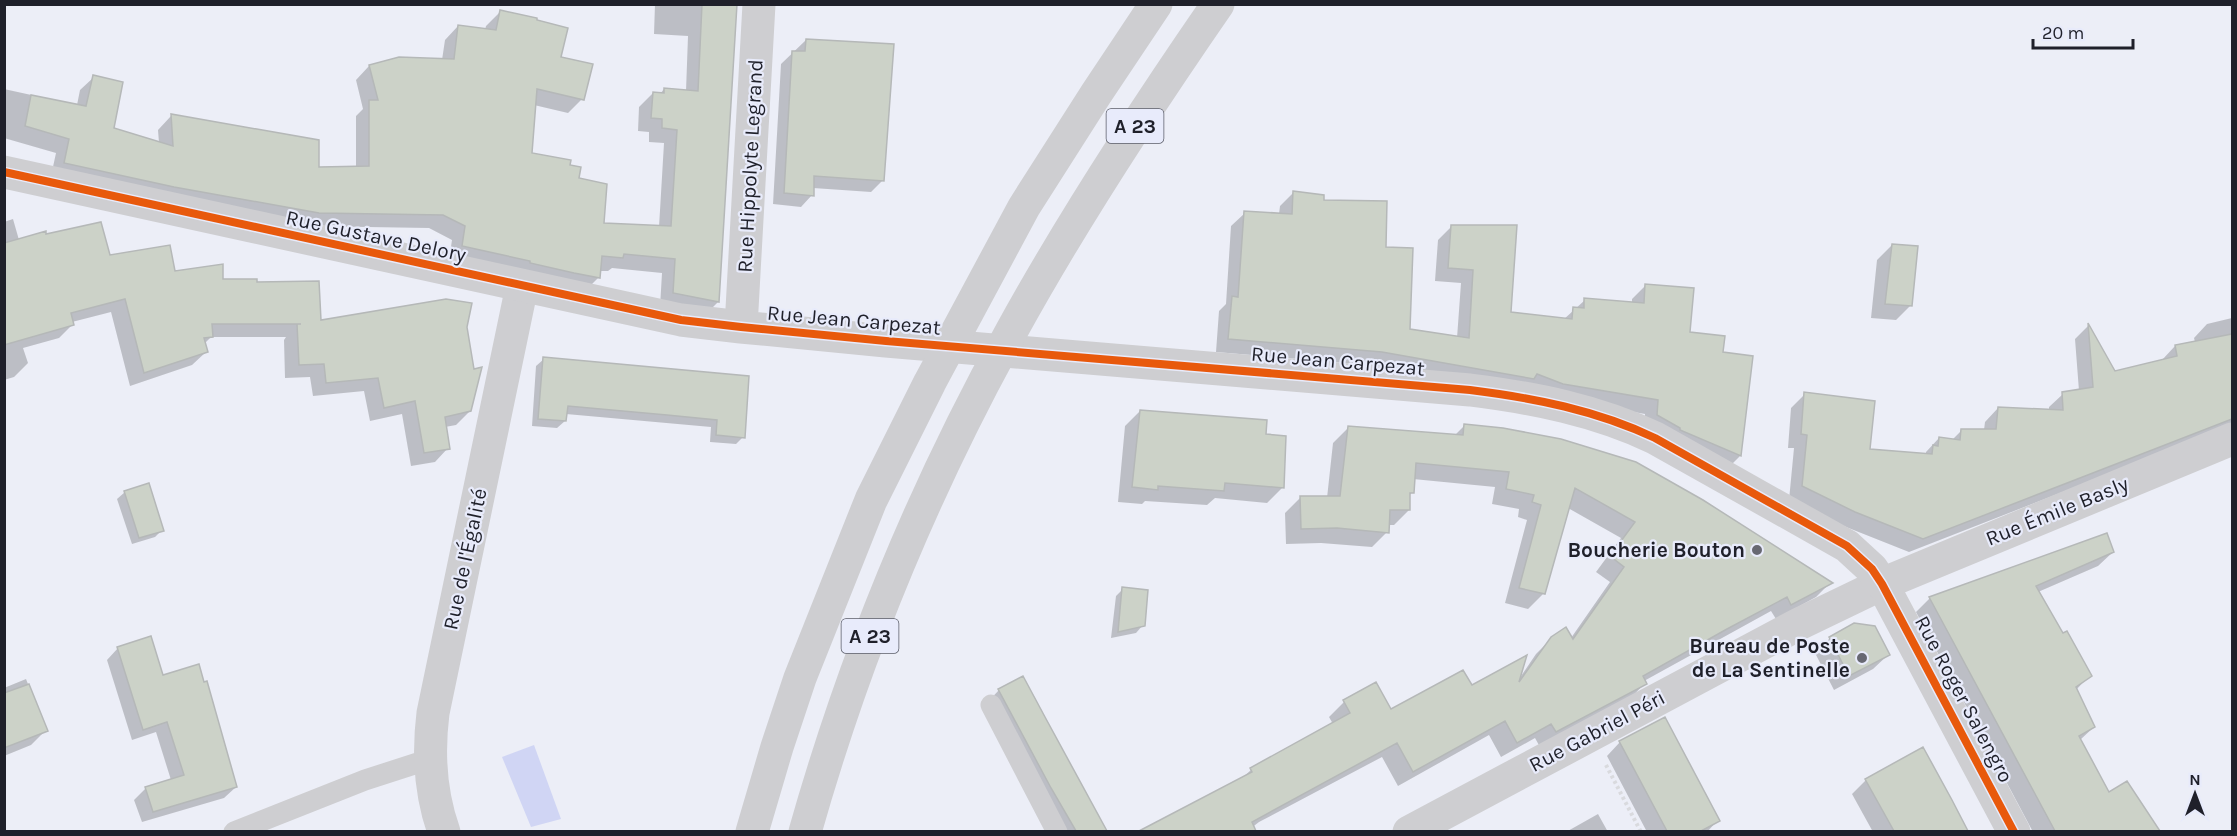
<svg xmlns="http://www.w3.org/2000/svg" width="2237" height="836" font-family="Karla,sans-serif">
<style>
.green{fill:#d0d5f4}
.shadow{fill:#0003}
.building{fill:#ccd2c8;stroke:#b5b8b8;stroke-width:1.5}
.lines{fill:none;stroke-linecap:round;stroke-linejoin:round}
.path{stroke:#d9dade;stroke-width:4;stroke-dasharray:3 3;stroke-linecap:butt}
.service{stroke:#ceced1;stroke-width:21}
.minor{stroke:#ceced1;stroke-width:33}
.tertiary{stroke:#ceced1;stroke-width:33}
.motorway{stroke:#ceced1;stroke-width:33}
.cycleway-casing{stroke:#e8ebfb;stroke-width:11}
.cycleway{stroke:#e8590c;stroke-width:8}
.poi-dot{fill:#676872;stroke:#e8ebfb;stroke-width:2}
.labels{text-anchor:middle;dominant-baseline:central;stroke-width:4.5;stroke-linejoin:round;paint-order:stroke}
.shield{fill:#e8ebfb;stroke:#5b5d69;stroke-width:1.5}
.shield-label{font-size:20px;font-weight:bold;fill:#1f202a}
.street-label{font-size:21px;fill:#1f202a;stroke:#e8ebfb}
.poi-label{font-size:21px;font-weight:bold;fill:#1f202a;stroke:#e8ebfb;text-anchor:end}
</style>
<rect width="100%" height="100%" fill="#eceef7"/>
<path class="green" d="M534 745 561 819 531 827 502 757Z"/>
<path class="shadow" d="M655 4H735L718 302 704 316 660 307 662 273 612 268 608 271H599V277L585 291 449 260 452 240 429 228 305 226 51 176 56 153 4 138V89L77 105 80 90 94 77 112 129 159 143 158 130 171 116 318 168 356 167V116L363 109 356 80 369 66 442 60 445 40 458 26 485 30 486 26 500 12 559 58 582 99 568 113 534 105 530 154 569 166 602 224 659 227 664 143 649 142V132L638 131 639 107 653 93 660 94 664 89 686 91 688 36 654 34Z
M806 40 883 180 871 192 813 188 812 195 801 207 773 204 781 64Z
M1293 193 1322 202 1384 248 1409 330 1457 338 1461 283 1435 281 1438 240 1451 227 1510 314 1563 320 1585 300 1632 304V299L1645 286 1688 334 1721 354 1751 357 1740 456 1727 469 1644 429 1645 414 1368 365 1216 352 1219 311 1226 304 1231 226 1245 213 1279 214 1280 206Z
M13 219 19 240 45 236 109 256 174 273 256 284 320 322 466 327 470 411 456 425 445 427 448 448 435 462 411 466 402 414 370 421 364 391 313 396 310 377 285 378 284 340 286 337H211L204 344 206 352 192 365 130 386 111 312 72 322 73 324 59 338 23 348 28 363 14 377 4 380V222Z
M1892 245 1911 305 1896 320 1871 318 1877 260Z
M2232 318V426L1909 552 1841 525 1789 500 1794 448H1788L1791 408 1805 394 1869 450 1926 455V452L1939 438 1952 440 1962 430H1984L1985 422 1998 408 2049 411V407L2063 394 2079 391 2075 339 2088 326 2114 373 2162 360 2175 346 2195 342 2194 338 2207 324Z
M544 359 747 377 743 437 736 444 710 442 711 427 566 414 565 421 557 428 532 426 536 366Z
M1140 411 1282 488 1267 503 1215 498 1207 505 1145 501 1142 504 1118 502 1125 426Z
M1465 425 1830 583 1816 597 1776 619 1771 611 1644 681 1645 683 1630 699 1540 747 1535 738 1501 757 1489 735 1398 786 1382 757 1259 822 1246 832H1142L1241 779 1251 770 1333 724 1329 717 1344 702 1390 711 1471 688 1519 679 1536 654 1552 638H1571L1610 582 1596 572 1621 538 1568 508 1543 594 1528 609 1505 603 1527 520 1518 517 1519 509 1492 504 1495 487 1413 479 1412 492 1409 496V510L1394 525H1388L1387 532 1372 547 1321 543 1286 544 1285 513 1300 498H1327L1333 443 1348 428 1454 436Z
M125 492 162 530 155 537 132 544 117 499Z
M2113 552 2098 566 2038 592 2063 635 2090 675 2076 690 2094 727 2080 740 2109 794 2149 832H2033L1916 612 1930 598Z
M1123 589 1143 625 1136 633 1111 638 1116 596Z
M1830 638 1888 655 1873 669 1834 690 1815 653Z
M118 648 162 677 203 684 236 787 224 798 142 822 134 800 146 788 171 780 156 732 132 740 107 660Z
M1022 678 1105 832H1052L984 706 999 690Z
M26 679 46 730 31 745 4 756V688Z
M1620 742 1718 820 1707 832H1647L1607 756Z
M1923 749 1967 832H1873L1852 794 1866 780Z
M1598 814 1608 832H1566Z"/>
<path class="building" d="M702 4H737L719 302 673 293 675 259 624 254 623 258 602 256 600 278 574 273 530 263V261L462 246 465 226 443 215 319 213 174 187 64 163 69 139 25 126 31 95 86 106 93 75 123 82 114 128 173 146 171 114 319 140V167L369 166V100H378L369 65 399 57 454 59 458 25 496 30 500 10 537 18V20L568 28 561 57 593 64 584 100 537 89 532 153 571 160 570 165 581 167 579 178 607 184 604 223 671 226 677 130 662 128V119L651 118 653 92 664 93V88L698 91Z
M806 39 894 44 884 181 814 176V196L784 193 792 51H805Z
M1293 191 1324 195V200L1387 201 1386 247 1413 248 1410 329 1469 338 1473 270 1448 268 1451 225H1517L1511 312 1572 319 1573 307 1584 308V298L1644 303 1645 284 1694 288 1690 332 1725 336 1723 352 1753 356 1741 456 1680 430V428L1657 415 1658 400 1563 384 1537 374 1534 379 1382 352 1228 339 1232 296 1238 297 1244 211 1292 214Z
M101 222 110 255 170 245 175 271 223 264V279H257V282L319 281 321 320 446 299 472 303 467 327 474 369 482 367 471 411 445 417 450 449 424 453 415 401 384 408 378 378 326 383 324 364 299 365 297 324H301H212L213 337 204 338 208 352 144 373 125 299 71 313 74 325 4 345V243L46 231V234Z
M1892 244 1918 246 1912 306 1885 304Z
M2088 323 2115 371 2177 356 2175 345 2232 334V419L1923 539 1855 512 1802 486 1807 435 1801 434 1804 392 1875 401 1870 449 1932 454 1933 445 1938 446 1939 437 1960 440 1961 429H1996L1998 407 2063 410 2062 392 2093 387Z
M543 357 749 376 745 438 716 435 717 420 667 415 568 406 566 421 538 419Z
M1140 410 1267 420 1266 434 1286 436 1284 488 1225 483 1224 491 1158 486V490L1132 487Z
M1464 424 1503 428 1561 439 1636 462 1703 500 1833 583 1791 605 1787 597 1727 629 1643 676 1647 684 1556 732 1551 724 1517 743 1505 721 1413 772 1397 743 1252 822 1256 831H1139L1252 772 1250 768 1350 713 1343 700 1376 682 1391 709 1463 670 1472 685 1527 655 1519 682 1551 637 1566 627 1573 639 1624 567 1610 556 1635 522 1575 488 1545 594 1519 588 1541 505 1532 502 1534 495 1506 489 1509 472 1416 463 1414 493H1410V510H1390L1389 533 1337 528 1301 529 1300 496H1340L1348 426 1463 435Z
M149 483 164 531 139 538 124 491Z
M2107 533 2114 552 2036 586 2063 633 2067 631 2092 676 2076 687 2095 727 2079 736 2109 792 2127 781 2160 831H2055L1929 597Z
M1122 587 1148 590 1145 626 1118 632Z
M1854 623 1875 626 1890 655 1849 676 1829 637Z
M151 636 163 675 199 664 204 682 207 681 237 787 153 812 145 787 184 775 167 722 143 730 117 647Z
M1023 676 1045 717 1107 831H1076L1051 788 998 689Z
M29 684 48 731 4 748V693Z
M1665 717 1720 821 1701 831H1667L1619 741Z
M1923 747 1952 800 1968 831H1894L1865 779Z"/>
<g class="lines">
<path class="path" d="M1606 765 1641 832"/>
<path class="service" d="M991 705 1057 832
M234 832 365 780 430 759"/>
<path class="minor" d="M444 832C430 793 428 753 433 713L522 286
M1409 832 1799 624 1882 584 2014 832"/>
<path class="tertiary" d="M4 172 681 320 741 327 886 341 1470 390C1534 398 1596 410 1655 438L1847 546 1872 569 1882 584 2232 439
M741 327 759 4"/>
<path class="motorway" d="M752 832 777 747 800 678 871 500 930 382 1024 207 1096 94 1156 4
M805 832C854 659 924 489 1011 332 1073 219 1144 111 1218 4"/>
<g class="cycleway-casing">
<path id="cycleway" d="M4 172 681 320 741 327 886 341 1470 390C1534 398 1596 410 1655 438L1847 546 1872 569 1882 584 2014 832"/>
</g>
<use href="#cycleway" class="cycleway"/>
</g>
<g class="poi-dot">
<circle cx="1757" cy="550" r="6"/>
<circle cx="1862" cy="658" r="6"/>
</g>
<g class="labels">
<g class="shield">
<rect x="1106.5" y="109" width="57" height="34" rx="4.5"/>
<rect x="841.5" y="619" width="57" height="34" rx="4.5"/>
</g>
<g class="shield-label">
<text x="1135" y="126">A 23</text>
<text x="870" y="636">A 23</text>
</g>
<g class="street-label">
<text transform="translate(750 166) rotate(-87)">Rue Hippolyte Legrand</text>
<text transform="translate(376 236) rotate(12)">Rue Gustave Delory</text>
<text transform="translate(854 320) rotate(5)">Rue Jean Carpezat</text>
<text transform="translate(1338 361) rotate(5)">Rue Jean Carpezat</text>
<text transform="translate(2057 511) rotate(-22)">Rue Émile Basly</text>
<text transform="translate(465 559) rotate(-78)">Rue de l'Égalité</text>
<text transform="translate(1964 699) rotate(62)">Rue Roger Salengro</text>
<text transform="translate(1597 731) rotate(-28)">Rue Gabriel Péri</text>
</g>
<g class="poi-label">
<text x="1745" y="550">Boucherie Bouton</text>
<text x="1850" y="646">Bureau de Poste<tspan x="1850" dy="24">de La Sentinelle</tspan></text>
</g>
</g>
<rect width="2237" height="836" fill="none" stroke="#1f202a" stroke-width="12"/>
<g transform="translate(2195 794)" stroke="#e8ebfb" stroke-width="4.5" paint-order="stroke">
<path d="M0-4.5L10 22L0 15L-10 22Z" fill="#1f202a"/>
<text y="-9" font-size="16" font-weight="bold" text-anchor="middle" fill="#1f202a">N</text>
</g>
<path d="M2033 39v9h100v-9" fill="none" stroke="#1f202a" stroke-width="3"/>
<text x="2042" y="39" font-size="18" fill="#1f202a" stroke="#e8ebfb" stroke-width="4.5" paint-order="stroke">20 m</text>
</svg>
